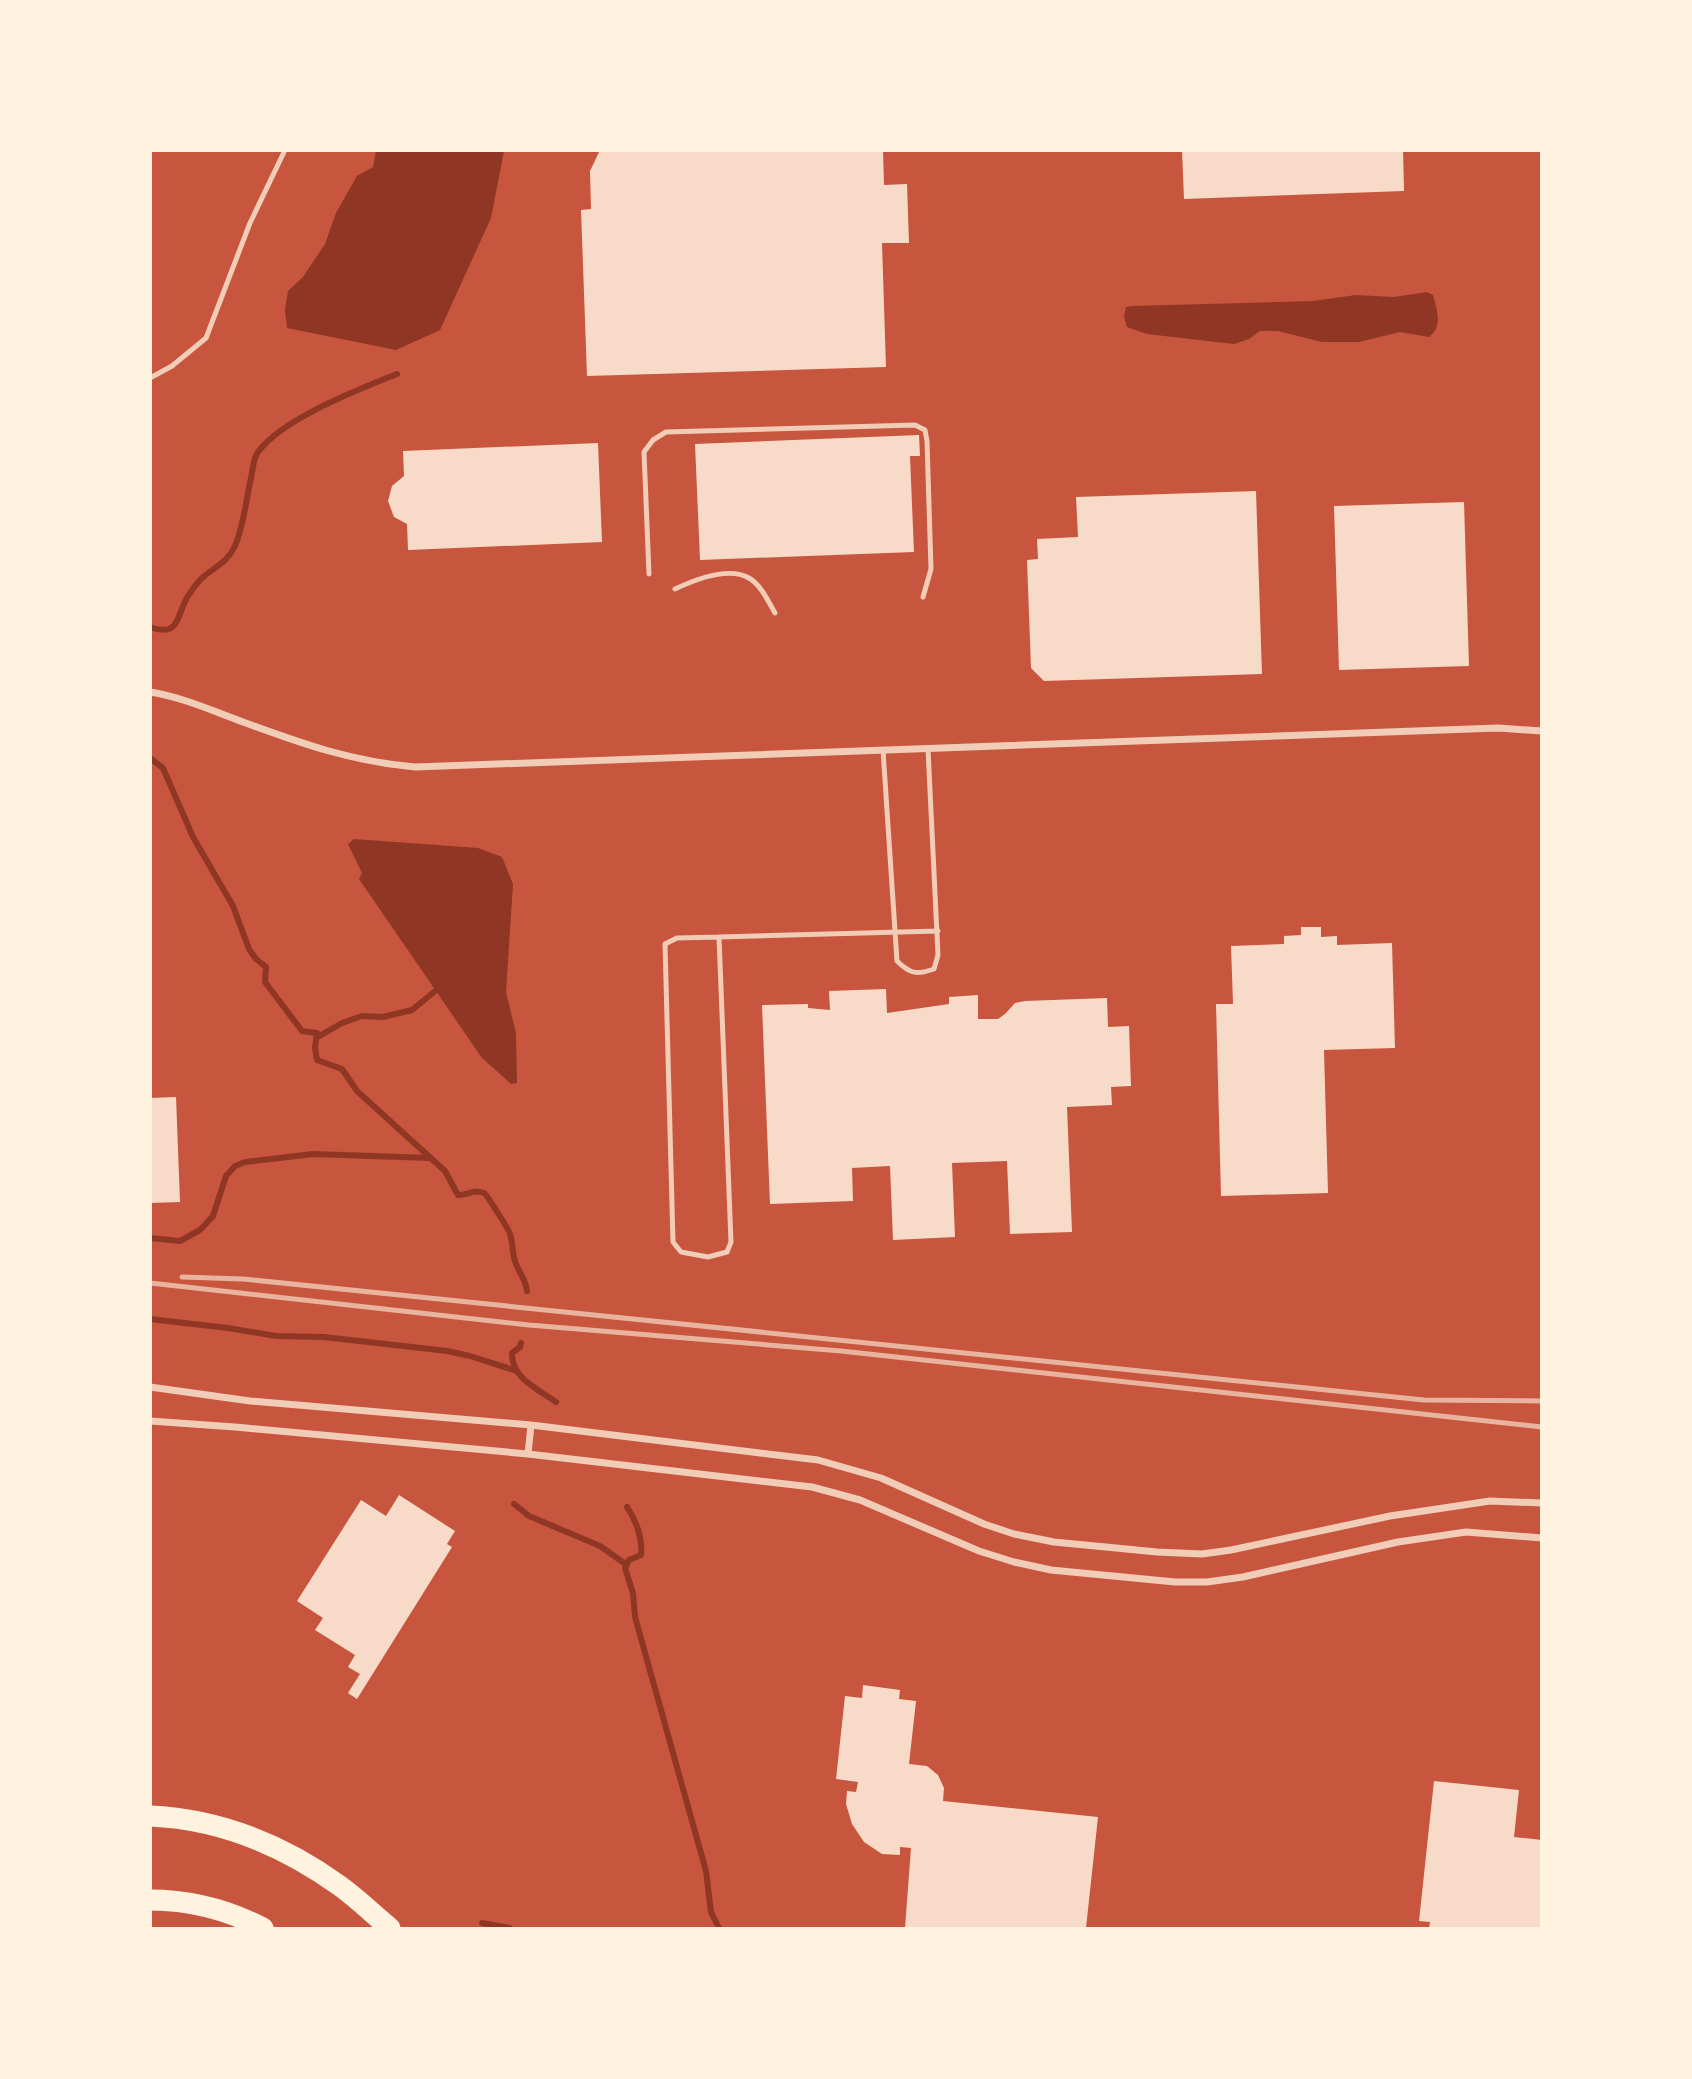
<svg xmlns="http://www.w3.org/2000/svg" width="1692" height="2079" font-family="Karla,sans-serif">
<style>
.water{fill:#8f3625}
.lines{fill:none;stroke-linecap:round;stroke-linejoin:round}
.stream{stroke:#8f3625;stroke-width:6}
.building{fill:#f7dbc8}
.service{stroke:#f1ccb7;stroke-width:5}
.minor{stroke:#f1ccb7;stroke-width:7}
.motorway{stroke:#fff3e0;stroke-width:21}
.rail{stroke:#e9b49f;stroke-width:5}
</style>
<rect width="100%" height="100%" fill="#c8553d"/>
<path class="water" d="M376 151H504L491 218 440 330 396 350 287 328 285 309 288 291 303 277 325 244 336 213 357 176 373 167Z
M1427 292 1433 295C1437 310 1443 327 1429 337L1400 332 1359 342H1322L1278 331H1260L1249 339 1234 344 1147 334 1127 327 1124 317 1126 307 1133 306 1313 301 1356 295 1394 297Z
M354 839 478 848 502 857 513 884 506 992 516 1033 517 1083 511 1084 482 1058 359 879 362 873 348 844Z"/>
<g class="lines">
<path class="stream" d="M150 627C181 638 176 615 188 596 192 590 196 584 201 579 214 567 227 563 235 546 244 525 246 500 251 478 253 469 253 459 258 452 282 419 359 389 397 374
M150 758 163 768 193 837 233 906 249 949 256 959 266 967 265 982 302 1031 317 1033 315 1048 317 1060 342 1069 357 1091 445 1171 458 1195C467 1195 475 1189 484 1193 487 1195 509 1230 510 1234 513 1242 512 1252 515 1261 518 1272 526 1279 527 1291
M316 1038 342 1023 362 1016 383 1017 412 1010 440 987
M150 1238 180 1241 200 1230 213 1216 226 1176 235 1166 245 1162 313 1154 430 1158
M150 1319 228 1328 276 1336 324 1337 447 1351 470 1356 517 1371
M521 1343 520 1347 512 1353C511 1378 538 1389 556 1402
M514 1504 529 1516 600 1546 627 1565
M627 1507C636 1520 643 1539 641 1555L629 1560 625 1568 633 1593 635 1617 706 1871 711 1912 719 1928
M482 1923 510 1928"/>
</g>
<path class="building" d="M600 150H883L884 185 907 184 909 243H882L886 367 587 376 581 210 591 209 590 171Z
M1182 150H1403L1404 191 1184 199Z
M919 435 920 456H910L914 552 700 560 695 444Z
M598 443 602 542 408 550 407 524 394 517 388 501 392 486 404 476 403 451Z
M1256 491 1262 674 1044 681 1031 668 1027 560 1038 559 1037 539 1078 537 1076 497Z
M1464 502 1469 666 1339 670 1334 506Z
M1301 927H1321V937L1337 936V945L1392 943 1395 1048 1324 1050 1328 1193 1221 1196 1216 1004H1233L1231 946 1284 944V936L1301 935Z
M886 989 887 1013 949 1004V997L978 995V1019H998L1005 1014 1015 1003 1025 1001 1107 998 1108 1027 1129 1026 1131 1086 1111 1087 1112 1105 1067 1107 1072 1232 1010 1234 1007 1161 952 1163 955 1237 893 1240 890 1166 852 1168 853 1201 770 1204 762 1005 808 1004V1008L830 1010 829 991Z
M176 1097 180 1202 150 1203V1098Z
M399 1495 455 1531 447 1544 452 1547 357 1699 348 1693 360 1674 348 1667 355 1655 315 1630 323 1618 297 1601 361 1500 386 1516Z
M863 1685 900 1690 899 1699 916 1701 909 1764 927 1766 938 1775 944 1788 943 1801 1098 1817 1086 1928H905L911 1848 900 1847V1855L882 1854 864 1842 852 1824 846 1804 847 1791 856 1792 858 1782 836 1779 845 1696 862 1698Z
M1434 1781 1519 1790 1514 1837 1542 1840V1928H1429L1430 1922 1419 1921Z"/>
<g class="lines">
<path class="service" d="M150 378 172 366 206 338 250 223 285 150
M649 574 644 452 653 440 666 432 915 425 925 430 927 441 931 569 923 597
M675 589C694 580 728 566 749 578 761 585 768 601 775 613
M883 750 897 961C910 974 917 975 934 969L938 955 928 749
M719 937 677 938 665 944 673 1242 681 1252 708 1257 727 1252 731 1242 719 937 938 931"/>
<path class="minor" d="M150 692C182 697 213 711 243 722 303 744 350 761 415 767L1498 728 1542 731
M150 1387 250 1401 531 1425 818 1460 881 1478 984 1524 1014 1534 1054 1542 1157 1552 1202 1554 1231 1550 1390 1516 1490 1501 1542 1503
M150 1421 235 1427 528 1454 812 1487 860 1500 979 1551 1014 1562 1051 1570 1175 1582H1207L1243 1577 1398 1542 1466 1532 1542 1538
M528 1454 531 1425"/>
<path class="motorway" d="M150 1816C221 1819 283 1845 340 1886 358 1899 373 1914 390 1928
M150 1900C190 1900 228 1910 263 1928"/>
<path class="rail" d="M182 1277 243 1279 1424 1400 1542 1401
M150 1283 529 1325 841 1351 1542 1427"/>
</g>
<rect width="1692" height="2079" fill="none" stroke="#fff3e0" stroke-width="304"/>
</svg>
